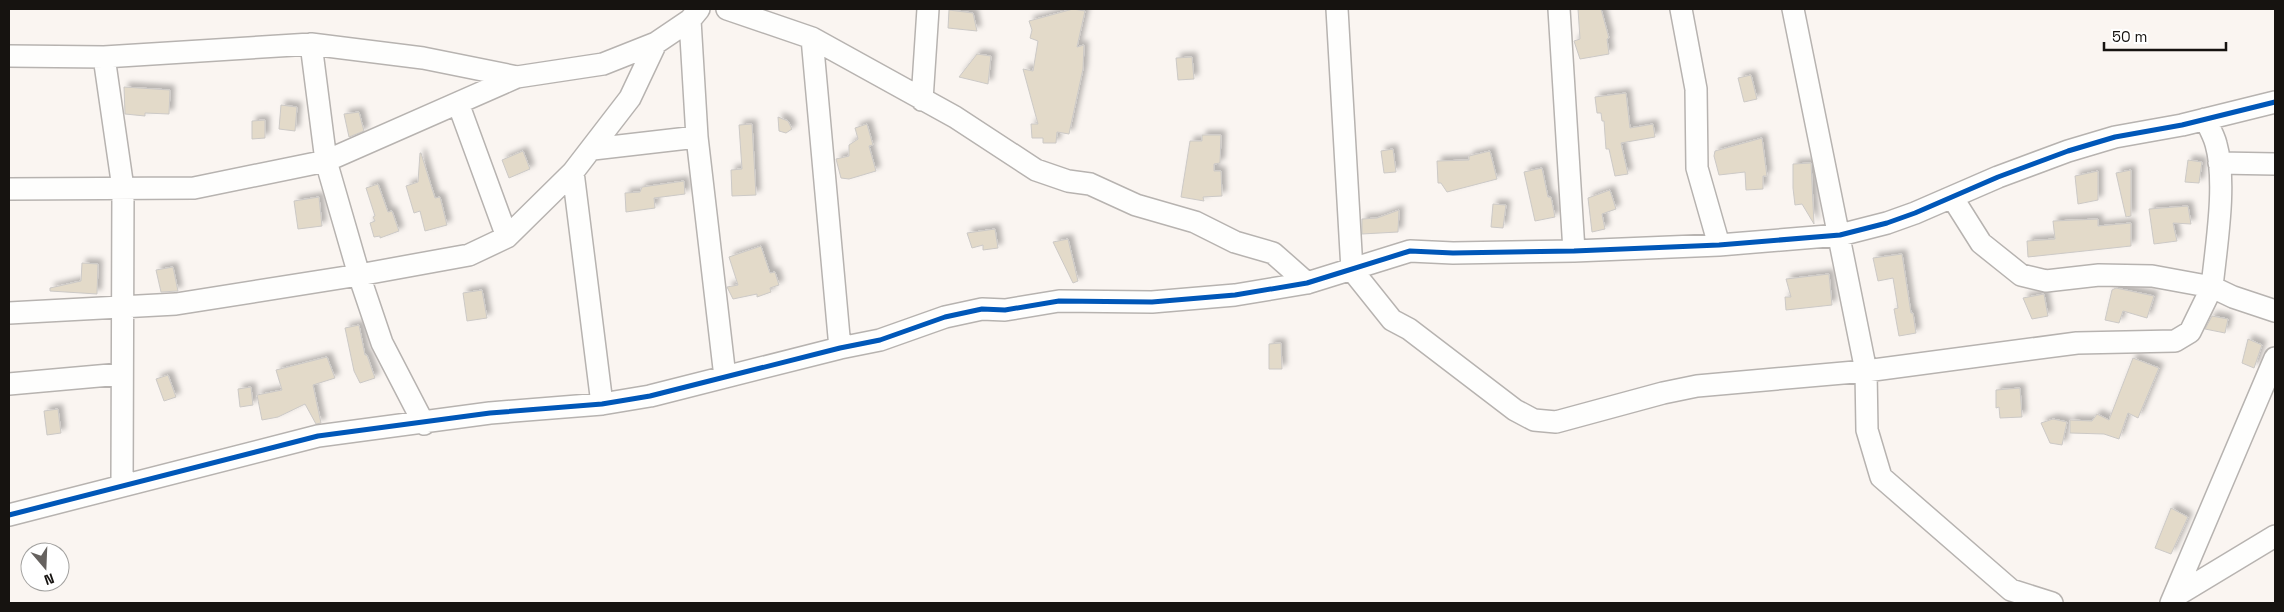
<svg xmlns="http://www.w3.org/2000/svg" width="2284" height="612" font-family="'Space Grotesk',sans-serif">
<style>
.building{fill:#e3dac9;stroke:#ccc9c6;filter:url(#shadow)}
.lines{fill:none;stroke-linecap:round;stroke-linejoin:round}
.minor-casing{stroke:#b7b3b0;stroke-width:24}
.minor{stroke:#fefefd;stroke-width:21}
.cycleway-casing{stroke:#fff;stroke-width:8}
.cycleway{stroke:#0057b8;stroke-width:5}
</style>
<defs>
<filter id="shadow"><feDropShadow dx="4.5" dy="-4.5" stdDeviation="2.5" flood-color="#0004"/></filter>
</defs>
<rect width="100%" height="100%" fill="#faf5f1"/>
<path class="building" d="M1073 9 1085 11 1077 47 1084 45 1083 69 1069 134 1057 132 1056 143H1043V138H1032L1031 124H1038L1023 69 1033 71 1038 41 1030 38 1032 30 1029 21Z
M1578 9H1601L1609 38 1607 39 1609 54 1580 59 1574 41 1580 39Z
M949 10 973 13 977 31 948 28Z
M977 54 991 56 988 84 959 77Z
M1192 57 1194 79 1178 80 1176 58Z
M1751 75 1757 99 1744 102 1738 78Z
M124 87 170 90 169 114 145 113V116L125 114Z
M1626 93 1630 128 1653 124 1655 137 1621 143 1628 174 1615 176 1609 149H1606L1604 121H1602L1601 113H1597L1595 97Z
M281 105 297 107 295 131 279 129Z
M359 112 364 131 349 137 344 114Z
M778 117 788 121 792 129 786 133 779 131Z
M265 120V138L252 139V121Z
M752 124 756 195 732 196 731 170 742 169 739 125Z
M867 124 873 145 869 146 876 171 849 179 841 178 836 159 849 156V145L858 139 855 128Z
M1202 135H1221L1220 163 1214 164V171H1221L1222 196 1203 197 1204 201 1181 197 1190 141H1202Z
M1762 138 1767 176H1763V189L1746 190 1745 172 1719 175 1714 156 1715 151Z
M1393 149 1396 172 1384 173 1381 151Z
M523 151 530 169 509 178 502 160Z
M1490 151 1497 179 1447 192 1441 183H1438L1437 161 1469 160V156Z
M420 153H421L435 198 440 197 447 225 425 231 420 211 414 213 406 186 418 182Z
M2188 160 2202 162 2199 183 2185 182Z
M1811 163 1814 224 1802 204 1795 205 1793 188V164Z
M1542 168 1548 197H1551L1555 217 1535 221 1524 172Z
M2131 170V216L2126 217 2116 173Z
M2098 171V200L2078 204 2075 176Z
M684 181 685 194 654 198 655 208 626 212 625 193 640 192 642 187Z
M378 184 388 212 392 211 399 231 380 238V236L374 237 370 223 375 221 373 217 375 216 366 188Z
M1610 190 1616 209 1602 214 1605 229 1592 232 1588 198Z
M319 197 322 226 298 229 294 201Z
M1493 204 1506 205 1503 228 1491 227Z
M2188 206 2191 224 2173 223 2177 241 2154 244 2149 209Z
M1399 210 1398 232 1362 234V219L1377 218Z
M2098 219V226L2131 223V246L2028 257 2027 241 2055 239 2053 221Z
M995 229 998 248 983 250V245L972 248 967 233Z
M1068 239 1078 281 1073 283 1053 242Z
M761 246 770 273 775 272 779 285 770 288 771 292 757 297V294L733 299 727 287 738 285 729 257Z
M1902 254 1911 313H1913L1916 333 1899 336 1894 309 1898 308 1893 278 1878 281 1873 258Z
M82 263 98 264 97 294 50 291V288L81 281Z
M173 267 178 291 161 292 156 270Z
M1829 274 1832 305 1786 310 1785 297H1791L1786 279Z
M2116 288 2154 296 2147 318 2123 311 2119 323 2105 320 2112 290Z
M482 290 487 318 467 321 463 293Z
M2044 294 2048 316 2032 319 2023 298Z
M2212 316 2228 319 2225 333 2205 329Z
M359 325 365 355H367L375 378 360 383 354 371 345 328Z
M2248 339 2262 345 2254 368 2242 363Z
M1281 343 1282 369H1269V344Z
M327 357 335 378 313 385 321 423 316 424 305 404 278 417 262 420 257 395 282 390 276 370Z
M2133 358 2159 368 2138 418 2128 413 2119 439 2104 434 2070 433V420L2092 421 2097 414 2109 420Z
M168 375 176 397 164 401 156 379Z
M251 387 253 405 240 407 238 389Z
M2020 388 2022 417 2000 418 1999 407 1996 408V390Z
M58 409 61 433 47 435 44 411Z
M2053 419 2067 422 2062 445 2050 443 2041 423Z
M2171 508 2188 517 2171 554 2155 548Z"/>
<g class="lines">
<g class="minor-casing">
<path id="minor" d="M727 9 812 38 955 117 1036 170 1068 181 1090 184 1136 205 1195 222 1235 242 1273 253 1307 283
M1337 9 1352 270 1392 320 1409 329 1515 410 1534 420 1556 422 1663 393 1697 386 1866 371 1867 430 1881 477 2011 590 2052 603
M1559 9 1574 251
M1681 9 1696 89 1697 168 1719 245
M1793 9 1866 371 2077 343 2175 341 2190 332 2212 287 2152 276 2099 275 2046 281 2021 275 1981 243 1952 197
M690 20 697 137 725 377
M812 38 840 348
M311 44 326 161 359 275 382 343 424 424
M9 56 104 57 311 44 423 58 517 77
M104 57 123 188 122 485
M922 100 928 9
M458 103 507 237
M2205 119C2209 127 2214 136 2216 144 2227 183 2216 247 2212 287L2233 297 2275 311
M593 149 697 137
M2219 163 2275 164
M573 172 602 404
M9 189 194 188 326 161 517 77 603 64 656 43 690 20 699 9
M9 313 176 304 359 275 469 255 507 237 573 172 630 98 656 43
M9 384 121 374
M9 515 318 436 490 413 602 404 650 396 840 348 880 340 945 317 982 309 1005 310 1059 301 1152 302 1235 295 1307 283 1410 251 1453 253 1574 251 1719 245 1840 235 1887 223 1915 213 1998 177 2068 151 2115 137 2182 125 2275 102
M2174 597 2275 536
M2171 603 2275 358"/>
</g>
<use href="#minor" class="minor"/>
<g class="cycleway-casing">
<path id="cycleway" d="M9 515 318 436 490 413 602 404 650 396 840 348 880 340 945 317 982 309 1005 310 1059 301 1152 302 1235 295 1307 283 1410 251 1453 253 1574 251 1719 245 1840 235 1887 223 1915 213 1998 177 2068 151 2115 137 2182 125 2275 102"/>
</g>
<use href="#cycleway" class="cycleway"/>
</g>
<rect width="2284" height="612" fill="none" stroke="#161310" stroke-width="20"/>
<g transform="translate(45 567) rotate(161)"><circle r="24" fill="#ffffff" stroke="#a2a19f"/>
<path d="M0-4L9 19L0 12L-9 19Z" fill="#66625f"/>
<text y="-8" font-size="14" font-weight="bold" text-anchor="middle" fill="#161310">N</text>
</g>
<path d="M2104 42v8h122v-8" fill="none" stroke="#161310" stroke-width="2.5"/>
<text x="2112" y="42" font-size="15" fill="#161310" stroke="#ffffff" stroke-width="4" paint-order="stroke">50 m</text>
</svg>
